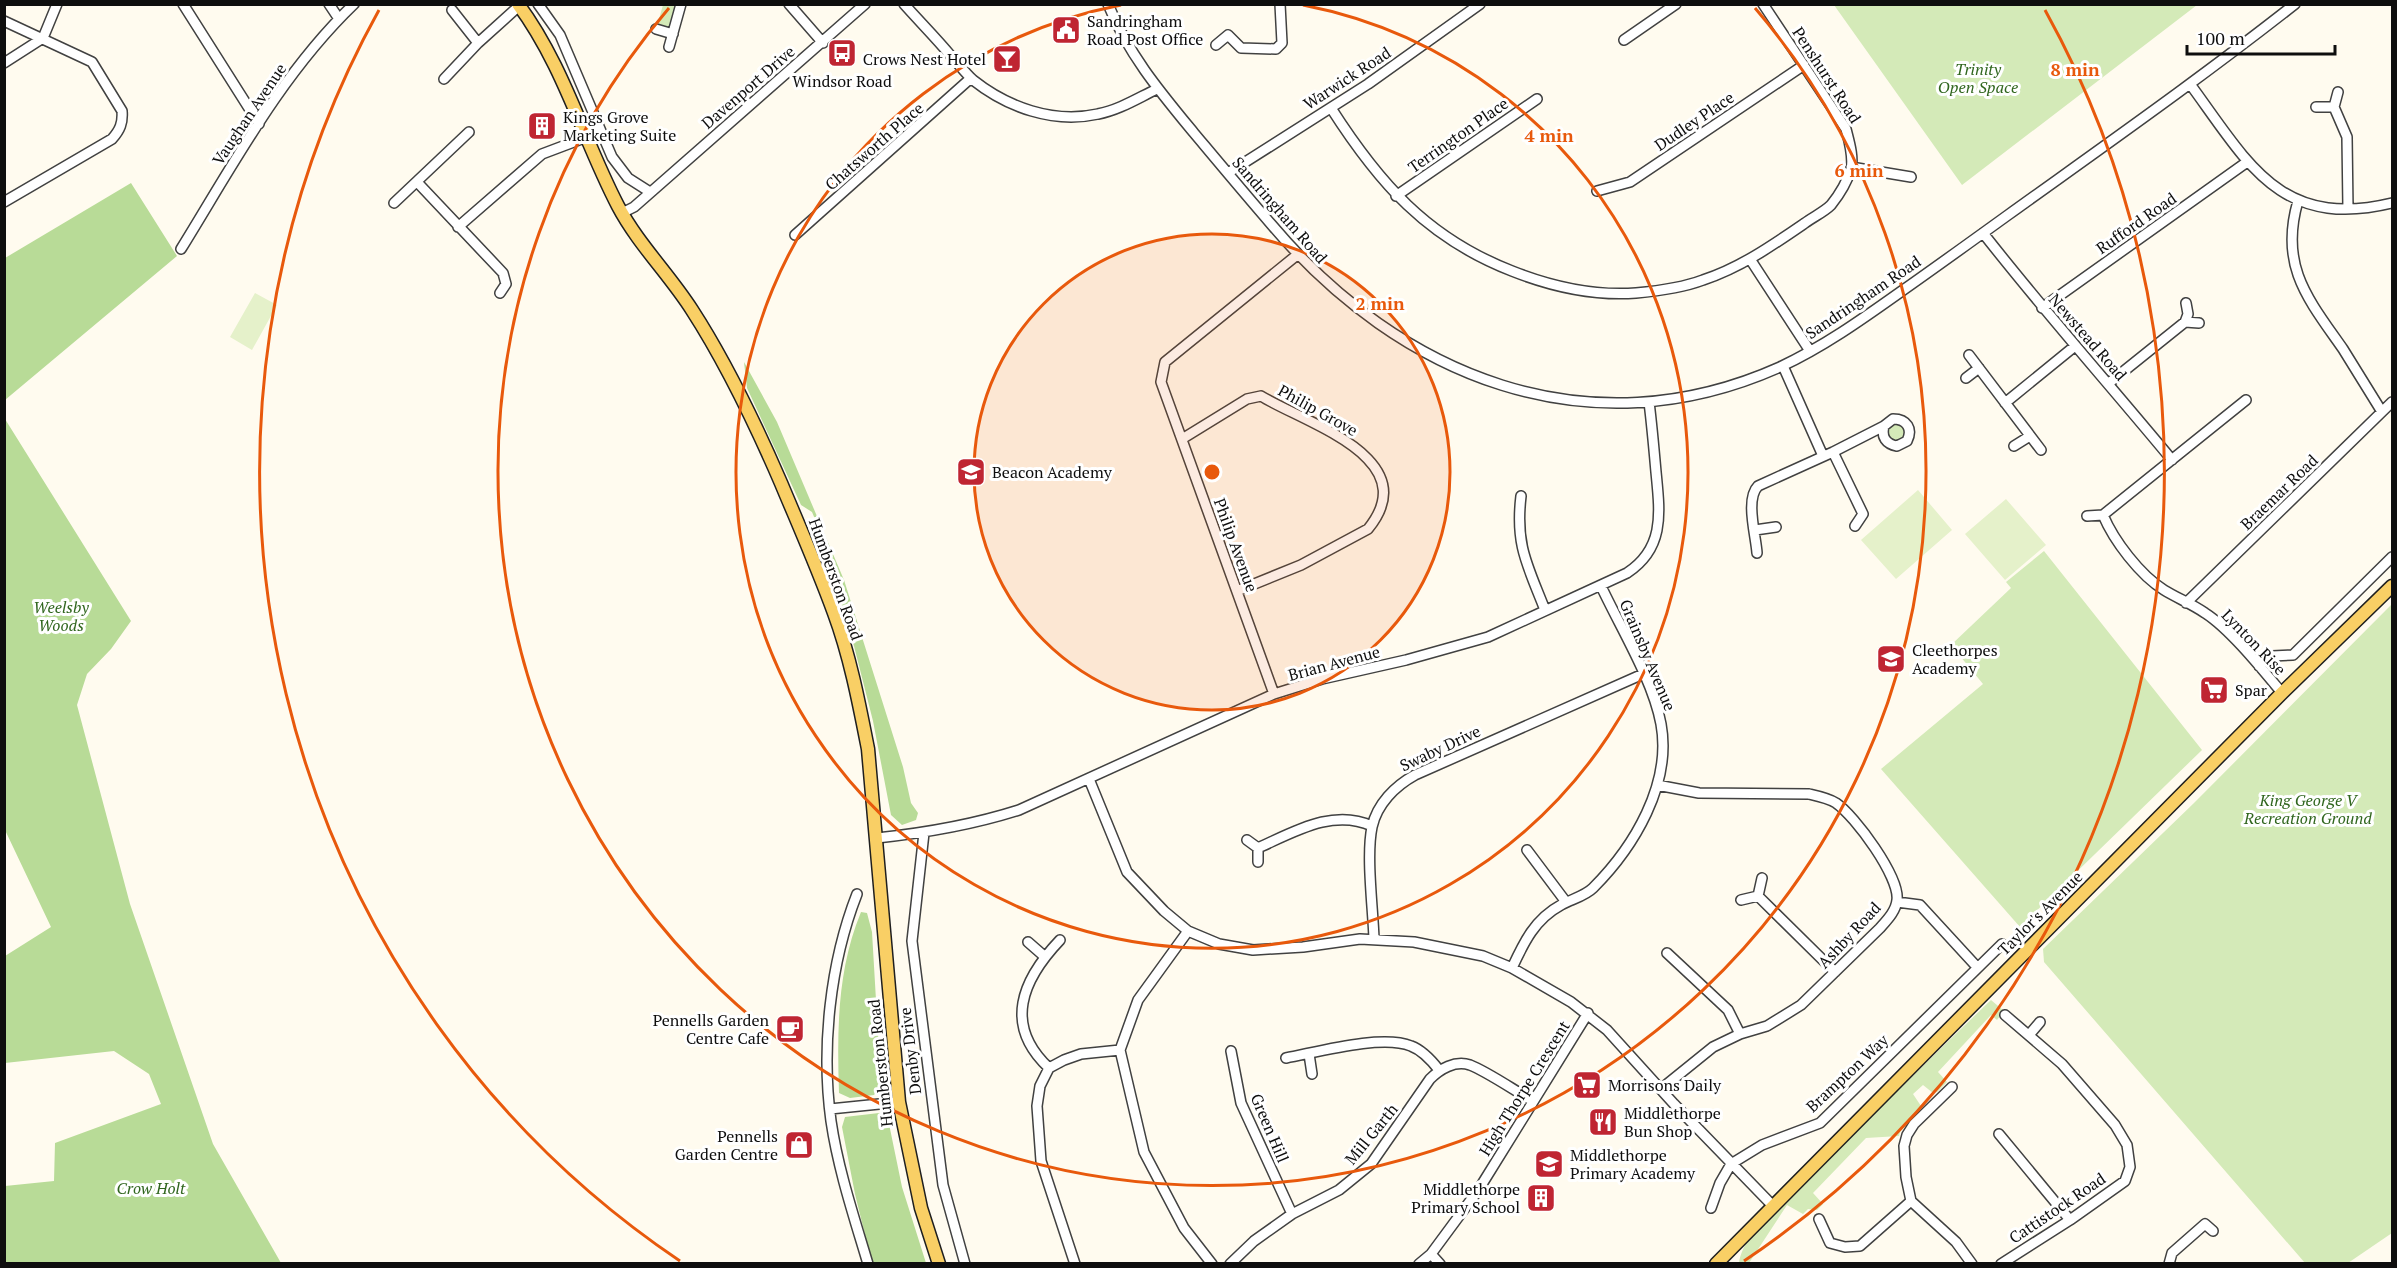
<svg xmlns="http://www.w3.org/2000/svg" width="2397" height="1268" font-family="'PT Serif',serif">
<style>
.green{fill:#d4eab8}
.forest{fill:#b8db97}
.pitch{fill:#e5f1ca}
.lines{fill:none;stroke-linecap:round;stroke-linejoin:round}
.minor-casing{stroke:#414141;stroke-width:12}
.major-casing{stroke:#1f1f1f;stroke-width:15}
.minor{stroke:#fff;stroke-width:9}
.major{stroke:#f9cf65;stroke-width:12}
.ring{fill:none;stroke:#e8590c;stroke-width:3}
.labels{text-anchor:middle;dominant-baseline:central;stroke-width:6;stroke-linejoin:round;paint-order:stroke}
.poi-label{font-size:16px;fill:#0e0e0e;stroke:#fff;text-anchor:start}
.park-label{font-size:16px;font-style:italic;fill:#30661e;stroke:#fff}
.street-label{font-size:16px;fill:#0e0e0e;stroke:#fff}
.centre{fill:#e8590c;stroke:#fff;stroke-width:3}
.ring-label{font-size:18px;text-anchor:middle;font-weight:bold;fill:#e8590c;stroke:#fff;stroke-width:6;stroke-linejoin:round;paint-order:stroke}
</style>
<rect width="100%" height="100%" fill="#fffbef"/>
<path class="green" d="M663 5H679L671 30 657 26Z
M1834 5H2197L1962 185Z
M1888 432a9 9 0 1 1 18 0a9 9 0 1 1-18 0Z
M2044 551 2202 750 2020 927 1881 769 1983 684 1951 645 2011 588 2006 582Z
M2391 605 2392 1233 2348 1263H2305L2044 962 2043 949 2194 803Z
M1991 1000 2004 1011 1997 1020 1991 1015 1938 1072 1947 1082 1937 1092 1933 1093 1923 1085 1913 1094 1921 1106 1900 1132 1899 1136 1866 1138 1813 1193 1823 1204 1817 1210 1808 1209 1803 1214 1787 1205 1749 1263H1739C1744 1222 1835 1152 1866 1122 1908 1081 1949 1040 1991 1000Z"/>
<path class="forest" d="M131 183 177 256 5 400V258Z
M744 362 777 422 844 580 903 767 911 803 918 813 916 820 902 825 891 815 873 721 854 646 833 582 836 569 812 512 801 505 747 388Z
M5 419 131 621 111 649 87 674 77 705 130 904 213 1144 281 1263H5V1186L54 1181 55 1143 161 1104 149 1074 114 1051 5 1063V956L51 927 5 830Z
M861 912 867 913 872 932 881 1085 874 1095 850 1098 839 1093C837 1031 837 970 861 912Z
M879 1113 888 1119 902 1187 926 1263H873L871 1259 855 1194 842 1127 845 1117Z"/>
<path class="pitch" d="M255 293 277 305 252 350 230 337Z
M1918 490 1952 530 1896 579 1861 540Z
M2006 499 2046 545 2005 580 1965 534Z"/>
<g class="lines">
<g class="minor-casing">
<path id="minor" d="M183 4 259 124
M329 4 339 19
M538 4 560 35 612 157 628 178 650 192
M789 4 823 43
M904 4C920 22 936 38 951 56 958 63 965 73 973 80 1007 107 1053 124 1098 114 1119 110 1138 98 1157 89
M1108 4C1128 54 1161 93 1194 133 1220 164 1245 194 1271 224 1400 377 1588 453 1780 367 1823 347 1861 320 1899 293 1936 267 1972 241 2008 215 2104 146 2201 78 2295 4
M452 10 478 43
M4 21 92 62 122 111C123 123 120 130 112 139L4 202
M656 29 673 34
M1624 40 1676 4
M1216 45 1228 35 1241 48 1276 49 1282 43 1280 4
M669 47 681 4
M4 63 43 38 57 4
M444 79 478 43 519 6
M2190 84C2248 163 2280 230 2392 203
M2316 107H2334L2338 92
M2334 107 2347 137 2348 209
M1331 108C1379 183 1427 238 1512 271 1550 286 1594 296 1636 293 1658 291 1682 288 1703 280 1740 268 1773 245 1805 223 1813 217 1824 212 1831 205 1839 195 1847 182 1851 169 1854 157 1849 141 1846 129L1763 4
M1851 167 1911 177
M1228 173 1368 84 1480 4
M417 182 503 273 506 284 500 293
M1597 191 1630 182 1804 65
M1396 196 1537 99
M2298 201C2279 266 2308 299 2343 349 2356 370 2369 391 2382 412
M394 203 469 132
M622 213 634 207 865 4
M458 227 542 154 587 137
M1983 233C2044 311 2109 384 2172 460
M795 235 971 78
M181 249C233 165 281 74 354 4
M1750 259 1810 351
M2042 308 2247 162
M2185 322 2199 323
M1969 355 2041 450
M1783 366 1823 456
M1966 378 1979 368
M2109 383 2185 322 2188 314 2186 303
M2005 403 2075 346
M1182 439 1247 399 1261 396C1305 423 1426 458 1368 529L1301 565 1237 591
M2014 446 2030 436
M1833 452 1863 514 1855 526
M1521 496C1515 546 1528 566 1545 610
M2103 515C2114 541 2140 575 2164 590 2177 598 2192 604 2205 613 2230 629 2262 669 2282 693
M2087 516 2103 515 2246 400
M1755 530 1776 527
M1757 553C1756 536 1745 499 1758 486L1833 452 1884 426 1893 419C1907 419 1913 429 1907 441L1897 446C1886 444 1881 437 1884 426
M2186 603 2392 402
M2259 666 2272 656 2293 655 2392 557
M1274 694 1161 382 1165 362 1297 255
M1089 779 1127 872 1164 911 1188 931 1219 944 1253 950 1303 947 1360 939 1414 942 1483 956 1512 968 1571 1002 1607 1030 1674 1104 1773 1206
M1657 785 1699 793 1809 794C1818 796 1828 798 1836 803 1855 816 1900 877 1897 900 1896 911 1887 920 1880 928L1801 1005 1767 1026 1740 1034 1713 1047 1661 1089
M924 833 912 941 943 1185 965 1264
M877 838C925 833 972 825 1019 810L1274 694 1322 679 1406 660 1488 637 1627 573C1665 548 1660 513 1656 472 1654 449 1652 426 1649 402
M1247 840 1258 848V862
M1258 848C1294 832 1333 808 1372 826
M1527 850 1566 902
M857 894C830 963 821 1048 831 1121 838 1169 854 1217 868 1264
M1758 896 1835 972
M1741 900 1758 896 1762 878
M1897 902 1920 905 1977 967
M1188 931 1138 1000 1120 1050 1144 1152 1184 1228 1212 1264
M1374 939C1373 908 1366 856 1372 827 1377 804 1395 786 1415 775L1643 674
M1028 942 1044 956
M1667 953 1728 1010 1740 1034
M1512 968C1524 942 1535 919 1561 905 1572 899 1585 896 1593 888 1634 847 1672 784 1661 724 1653 680 1620 627 1601 586
M2029 1035 2040 1022
M1231 1051 1241 1103 1292 1214
M1309 1054 1312 1074
M1286 1058C1318 1052 1382 1034 1411 1046 1422 1050 1432 1061 1439 1070
M1049 1068C1003 1025 1022 980 1060 940
M1952 1087 1914 1124 1907 1135 1904 1146 1906 1177 1911 1201 1956 1242 1972 1264
M830 1109 899 1102
M1999 1134 2070 1220
M1711 1208 1720 1183 1731 1164 1762 1145 1820 1123 2002 944
M1819 1219 1830 1243 1845 1247 1860 1246 1911 1201
M1431 1254 1440 1264
M1075 1264 1041 1161 1037 1106 1040 1086 1049 1068 1064 1060 1081 1054 1120 1050
M1230 1264 1254 1241 1292 1214 1339 1190 1371 1164 1430 1079C1440 1069 1455 1060 1470 1065 1488 1072 1515 1091 1533 1101
M1419 1264 1431 1254 1479 1189 1588 1013
M2001 1264 2070 1220 2125 1181 2130 1167 2127 1145 2115 1125 2062 1064 2005 1015
M2169 1264 2172 1253 2205 1224 2213 1231"/>
</g>
<g class="major-casing">
<path id="major" d="M518 4C564 66 583 139 618 206 638 244 669 274 692 310 727 364 755 423 781 483 799 526 818 569 834 613 850 656 859 703 868 749L899 1102 921 1208 939 1264
M1716 1264 2282 693 2392 586"/>
</g>
<use href="#minor" class="minor"/>
<use href="#major" class="major"/>
</g>
<circle cx="1212" cy="472" r="238" fill="#e8590c" fill-opacity=".12"/>
<g class="ring">
<circle cx="1212" cy="472" r="238"/>
<path d="M1303 5A476 476 0 1 1 1121 5"/>
<path d="M1755 8A714 714 0 1 1 669 8"/>
<path d="M680 1261A952 952 0 0 1 379 10M2045 10A952 952 0 0 1 1744 1261"/>
</g>
<defs>
<g id="civic-square" transform="scale(1.5)"><rect x="-9" y="-9" width="18" height="18" rx="4" fill="#bf2532" stroke="#fff"/><path d="M-.6-6.5H3V-4.5H.6V-3L4-1V1h2V6H-6V1h2V-1L-.6-3ZM-1.2 2.5V6h2.4V2.5Z" fill="#fff"/></g>
<g id="bus-square" transform="scale(1.5)"><rect x="-9" y="-9" width="18" height="18" rx="4" fill="#bf2532" stroke="#fff"/><path d="M-5-6H5V4H4V6H2V4H-2V6H-4V4H-5ZM-3.5-4V0h7V-4ZM-3.5 1.2v1.5H-2V1.2ZM2 1.2v1.5H3.5V1.2Z" fill="#fff"/></g>
<g id="bar-square" transform="scale(1.5)"><rect x="-9" y="-9" width="18" height="18" rx="4" fill="#bf2532" stroke="#fff"/><path d="M-6-5H6L.8 .8V4.5H3.5V6h-7V4.5H-.8V.8Z" fill="#fff"/></g>
<g id="building-square" transform="scale(1.5)"><rect x="-9" y="-9" width="18" height="18" rx="4" fill="#bf2532" stroke="#fff"/><path d="M-4-6H4V6H1V3H-1V6H-4ZM-2.5-4.3h1.7v1.8h-1.7ZM.8-4.3h1.7v1.8H.8ZM-2.5-1h1.7V.8h-1.7ZM.8-1h1.7V.8H.8Z" fill="#fff"/></g>
<g id="school-square" transform="scale(1.5)"><rect x="-9" y="-9" width="18" height="18" rx="4" fill="#bf2532" stroke="#fff"/><path d="M0-5L7-2L0 1L-7-2ZM-4 1L0 2.5L4 1V4Q0 6-4 4Z" fill="#fff"/></g>
<g id="supermarket-square" transform="scale(1.5)"><rect x="-9" y="-9" width="18" height="18" rx="4" fill="#bf2532" stroke="#fff"/><path d="M-6-5.5h2.5l.6 2H6L4.5 2H-2.5L-4.4-4H-6ZM-1.5 3.2a1.3 1.3 0 1 0 .1 0ZM3 3.2a1.3 1.3 0 1 0 .1 0Z" fill="#fff"/></g>
<g id="cafe-square" transform="scale(1.5)"><rect x="-9" y="-9" width="18" height="18" rx="4" fill="#bf2532" stroke="#fff"/><path d="M-5.5-4.5H6V0H3Q3 3.5 0 3.5H-2.5Q-5.5 3.5-5.5 0ZM3-3.2v2h1.7v-2ZM-6 4.5H4V6H-6Z" fill="#fff"/></g>
<g id="restaurant-square" transform="scale(1.5)"><rect x="-9" y="-9" width="18" height="18" rx="4" fill="#bf2532" stroke="#fff"/><path d="M-5-6h1v4h1v-4h1v4h1v-4h1v5L-1.5 .5V6h-2V.5L-5-1ZM5-6V6H3V1.5H1.5Q1.5-4 5-6Z" fill="#fff"/></g>
<g id="shop-square" transform="scale(1.5)"><rect x="-9" y="-9" width="18" height="18" rx="4" fill="#bf2532" stroke="#fff"/><path d="M-5-2.5h2.3a2.7 3.5 0 0 1 5.4 0H5L5.5 6h-11ZM-1.5-2.5h3a1.5 2.3 0 0 0-3 0Z" fill="#fff"/></g>
</defs>
<g fill-rule="evenodd">
<use href="#civic-square" x="1066" y="30"/>
<use href="#bus-square" x="842" y="53"/>
<use href="#bar-square" x="1007" y="59"/>
<use href="#building-square" x="542" y="126"/>
<use href="#school-square" x="971" y="472"/>
<use href="#school-square" x="1891" y="659"/>
<use href="#supermarket-square" x="2214" y="690"/>
<use href="#cafe-square" x="790" y="1029"/>
<use href="#supermarket-square" x="1587" y="1085"/>
<use href="#restaurant-square" x="1603" y="1122"/>
<use href="#shop-square" x="799" y="1145"/>
<use href="#school-square" x="1549" y="1164"/>
<use href="#building-square" x="1541" y="1198"/>
</g>
<g class="labels">
<g class="poi-label">
<text x="1087" y="21">Sandringham<tspan x="1087" dy="18">Road Post Office</tspan></text>
<text x="986" y="59" text-anchor="end">Crows Nest Hotel</text>
<text x="842" y="81" text-anchor="middle">Windsor Road</text>
<text x="563" y="117">Kings Grove<tspan x="563" dy="18">Marketing Suite</tspan></text>
<text x="992" y="472">Beacon Academy</text>
<text x="1912" y="650">Cleethorpes<tspan x="1912" dy="18">Academy</tspan></text>
<text x="2235" y="690">Spar</text>
<text x="769" y="1020" text-anchor="end">Pennells Garden<tspan x="769" dy="18">Centre Cafe</tspan></text>
<text x="1608" y="1085">Morrisons Daily</text>
<text x="1624" y="1113">Middlethorpe<tspan x="1624" dy="18">Bun Shop</tspan></text>
<text x="778" y="1136" text-anchor="end">Pennells<tspan x="778" dy="18">Garden Centre</tspan></text>
<text x="1570" y="1155">Middlethorpe<tspan x="1570" dy="18">Primary Academy</tspan></text>
<text x="1520" y="1189" text-anchor="end">Middlethorpe<tspan x="1520" dy="18">Primary School</tspan></text>
</g>
<g class="park-label">
<text x="1978" y="69">Trinity<tspan x="1978" dy="18">Open Space</tspan></text>
<text x="61" y="607">Weelsby<tspan x="61" dy="18">Woods</tspan></text>
<text x="2308" y="800">King George V<tspan x="2308" dy="18">Recreation Ground</tspan></text>
<text x="151" y="1188">Crow Holt</text>
</g>
<g class="street-label">
<text transform="translate(1827 75) rotate(57)">Penshurst Road</text>
<text transform="translate(1347 78) rotate(-33)">Warwick Road</text>
<text transform="translate(748 87) rotate(-41)">Davenport Drive</text>
<text transform="translate(249 114) rotate(-56)">Vaughan Avenue</text>
<text transform="translate(1694 121) rotate(-34)">Dudley Place</text>
<text transform="translate(1458 135) rotate(-35)">Terrington Place</text>
<text transform="translate(874 146) rotate(-41)">Chatsworth Place</text>
<text transform="translate(1280 210) rotate(49)">Sandringham Road</text>
<text transform="translate(2136 223) rotate(-35)">Rufford Road</text>
<text transform="translate(1863 297) rotate(-34)">Sandringham Road</text>
<text transform="translate(2088 337) rotate(49)">Newstead Road</text>
<text transform="translate(1318 410) rotate(29)">Philip Grove</text>
<text transform="translate(2279 492) rotate(-44)">Braemar Road</text>
<text transform="translate(1236 545) rotate(70)">Philip Avenue</text>
<text transform="translate(836 579) rotate(70)">Humberston Road</text>
<text transform="translate(2254 642) rotate(46)">Lynton Rise</text>
<text transform="translate(1648 655) rotate(67)">Grainsby Avenue</text>
<text transform="translate(1334 663) rotate(-15)">Brian Avenue</text>
<text transform="translate(1440 748) rotate(-25)">Swaby Drive</text>
<text transform="translate(2040 913) rotate(-45)">Taylor's Avenue</text>
<text transform="translate(1849 935) rotate(-47)">Ashby Road</text>
<text transform="translate(910 1051) rotate(-97)">Denby Drive</text>
<text transform="translate(880 1063) rotate(-96)">Humberston Road</text>
<text transform="translate(1847 1073) rotate(-43)">Brampton Way</text>
<text transform="translate(1524 1088) rotate(-58)">High Thorpe Crescent</text>
<text transform="translate(1270 1128) rotate(67)">Green Hill</text>
<text transform="translate(1371 1134) rotate(-51)">Mill Garth</text>
<text transform="translate(2057 1208) rotate(-34)">Cattistock Road</text>
</g>
</g>
<circle cx="1212" cy="472" r="9" class="centre"/>
<g class="ring-label">
<text x="2075" y="76">8 min</text>
<text x="1549" y="142">4 min</text>
<text x="1859" y="177">6 min</text>
<text x="1380" y="310">2 min</text>
</g>
<rect width="2397" height="1268" fill="none" stroke="#0e0e0e" stroke-width="12"/>
<path d="M2187 45v9h148v-9" fill="none" stroke="#0e0e0e" stroke-width="3"/>
<text x="2196" y="45" font-size="18" fill="#0e0e0e" stroke="#ffffff" stroke-width="4.5" paint-order="stroke">100 m</text>
</svg>
